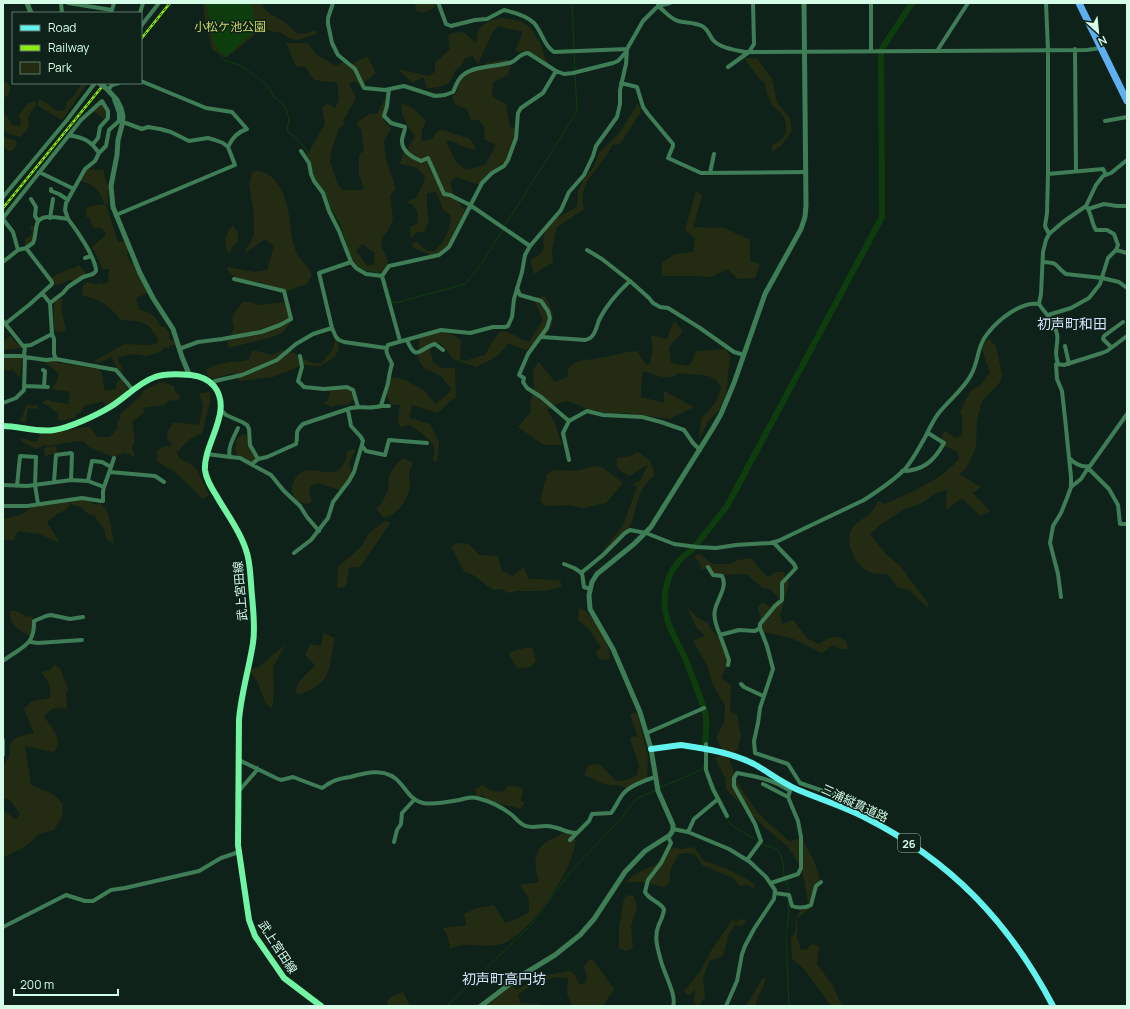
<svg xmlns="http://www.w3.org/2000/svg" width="1130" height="1009" font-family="Manrope,'Noto Sans JP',sans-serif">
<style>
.green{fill:#242b13;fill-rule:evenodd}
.water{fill:#0e3d0d}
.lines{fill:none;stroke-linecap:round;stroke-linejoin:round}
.stream{stroke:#0e3d0d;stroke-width:1}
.river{stroke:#0e3d0d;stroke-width:6}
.minor{stroke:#3e7d56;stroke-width:4}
.tertiary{stroke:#3e7d56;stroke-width:5}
.secondary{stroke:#72f5a2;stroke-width:6}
.primary{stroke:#63f3ef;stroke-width:6}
.trunk{stroke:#5eb0f1;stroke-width:7}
.rail-casing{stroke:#8aea11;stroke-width:2.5}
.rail{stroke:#0f2219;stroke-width:1;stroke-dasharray:3;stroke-linecap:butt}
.tertiary-bridge{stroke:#3e7d56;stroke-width:5}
.primary-bridge{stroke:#63f3ef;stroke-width:6}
.labels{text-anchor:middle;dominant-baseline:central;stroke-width:3;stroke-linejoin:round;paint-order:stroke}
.shield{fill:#0f2219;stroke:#99bba8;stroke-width:1}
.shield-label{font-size:11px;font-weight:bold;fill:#d4fce6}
.park-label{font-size:12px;fill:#ccd665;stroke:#0f2219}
.street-label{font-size:12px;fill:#d4fce6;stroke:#0f2219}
.quarter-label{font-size:14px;fill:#d6e1fc;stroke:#0f2219}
</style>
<rect width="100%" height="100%" fill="#0f2219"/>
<path class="green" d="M203 3H262C264 13 275 16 283 21 288 24 292 30 297 33 303 35 311 32 316 30L317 34C297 38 298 46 280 32H274L264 29 262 23 257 20 258 32 226 58 212 49 205 20Z
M415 3H439L432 9 422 13 416 10Z
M502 18 520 21 530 27 541 44 545 58 549 64 528 51 515 52 523 32 498 26 492 33 478 64 472 55 464 59C462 67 459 66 455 71 453 74 453 78 451 80 446 87 434 88 427 88L423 77 412 83 398 69 428 76 435 72V63L450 49 448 35C463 28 466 34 476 43L478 30C485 22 491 19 502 18Z
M286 43H305L308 44 317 55 336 66 344 62 350 66 359 60 368 57 376 73 360 86 355 81 349 84 356 98 343 121 344 125 339 128 332 148 330 162 337 182 342 190H362L364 187 359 174V155L364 150 361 129 356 123 370 114H377L386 97 389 98 383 120 391 128 384 141 386 160 396 189 390 195 393 219 389 229 382 238 381 247C387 254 390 264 384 272 371 273 363 270 353 264L340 224 330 207 325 193 312 174 310 162 307 155 325 124 322 108 327 103 335 108 339 100 337 83 314 80 305 67 296 66ZM362 244 375 253 374 259 375 264 367 266 356 250Z
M744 58H757L772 79 777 102 790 118 792 131 781 146 772 152V145C787 140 791 125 780 112 778 110 775 108 773 106 768 99 766 90 764 82L760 80Z
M507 59 511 65 508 75 493 82 492 96 506 104 510 127 515 129 512 145 507 160 489 173 479 184 470 182 457 177 451 181C450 192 458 202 465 210L448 245 438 254 431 255 413 248 412 243 417 242 427 251H435C447 237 449 233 451 216L443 209 436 192 427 193V211L429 220 424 232H416L411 239 410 227 417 224 418 214 413 205 408 203 409 200 416 198C419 191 424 185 425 177L417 168 400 164 403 153 408 148 415 136C408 126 399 115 402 103L414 109 426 121 422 130 421 141 432 139 437 131 443 130 470 139 477 150 464 147 452 141H446L456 162 466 170 485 165 496 145 484 139C485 130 485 126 478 120H471L467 109 456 105 452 98 457 91 462 77 487 63Z
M3 80C13 85 12 93 3 99Z
M82 83 86 85 62 120 38 106V100H42L57 111H63L66 107 67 101 73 97Z
M33 101 37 103 28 117 29 127 21 137C0 132 3 130 3 110L12 125 20 126 21 124 19 115 27 104Z
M638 103 641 112 620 144 612 145C605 162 587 175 583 193 582 198 583 204 584 209L557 227 552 249 553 262 534 274 530 260C553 249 538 246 546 229 550 219 568 212 577 207L578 191 584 179 594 166 599 153 620 132Z
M100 104H103L107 113 106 118 104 119 93 111Z
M3 135 7 138 15 140 17 144 12 151H8L3 146Z
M87 169 104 170V174L108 187V204H104C102 196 97 187 89 184 85 182 83 182 80 180Z
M256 171C273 170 284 192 287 206 291 220 290 235 295 249 298 259 308 265 312 275L307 284 287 291 281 290 260 282 247 281 234 276 229 272 227 267 254 272 267 270 274 246 265 239 244 254 254 236V214L249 184 252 173Z
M696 191 700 193 702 196 693 227 714 228 722 227 750 240V261L760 264 755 278 738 279 727 269 712 277 693 276H662V263L675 254 693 252 695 238 685 230Z
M97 205H106L118 242 125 241 128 248 127 257 134 265 148 293 136 298C140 316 140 307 151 314 155 317 159 323 162 327H165L169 332 170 340 175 341V345H171L168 349 165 347 160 352 146 356 134 354 118 357V362L121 366 123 374 122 375 111 357 98 363 94 361 124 344 150 345 156 344 158 339 149 326 145 324 137 321 121 320C107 303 102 301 82 295L83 286 87 282 97 285 100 282V284L108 283 109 269H103L92 247 106 235 102 228H93L90 218 86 217 87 207Z
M233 225 238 233V242L234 245 228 254C224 239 224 236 233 225Z
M30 226 35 227 34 240 28 246H25V238H28L32 234Z
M79 265 87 275 73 283 71 279 55 286 54 280 52 279V277L71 268 73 269Z
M545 296C548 302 553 311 553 317 552 333 539 344 526 350L508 343C500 356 490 361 476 367L453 359 441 343H436L430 349 433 362 442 368H455L456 398 449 402 438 413 412 405 409 418 430 424 439 442 437 461H434L433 458C441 444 420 432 409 425L400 427 398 420 400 405H391L387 396 390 377 403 379 425 391 435 404 447 395 451 389 441 376 424 368 420 362 418 357 419 338C438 333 445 327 461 341L460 360 464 361 485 355 495 338 501 331C512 332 519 339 529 342L543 320 533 298Z
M63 298 61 306 66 331 56 332 54 328V303L56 300Z
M242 302H249L261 305 285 302 288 310 293 315 294 318 283 332 276 336 229 348 227 343 234 328 232 318Z
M674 321 683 331 669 347 671 363 689 366 697 351 726 349 730 357 726 394 719 411 708 421 699 440 701 418C712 408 717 403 721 388L716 380 709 376 678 373C667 382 655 374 643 371L641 388V397L664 403V391L694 407 670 419 626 413 612 414 588 409 567 401 556 404 547 410 555 423 562 445H544L518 427 531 411C529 399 534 395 534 385 534 373 529 373 539 362L555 382 567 377 569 367C581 358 585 361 599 358 612 356 623 352 637 351L646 365 650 363 653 349 651 335 667 339Z
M10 336 17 344 23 347 22 348 3 350V342Z
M335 339 337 341 339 348 335 357 320 366 303 365 273 377 240 381 232 373 216 378 209 377 205 371 213 366 229 362H238L248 360 253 350 272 355 282 350 292 352 312 363H322L333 349Z
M989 339 996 346 1002 375 1000 382 982 401 977 420 976 448 965 470 959 474 981 487 973 493 990 511 980 516 962 498 946 510 947 491 945 490 935 494 920 504 904 509 880 525 870 534 886 554 900 566 928 603 929 609 909 590 897 587 888 574C883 574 877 574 872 573 858 569 846 547 850 533 852 524 864 519 870 514 874 510 876 505 878 501L885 504C911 492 940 481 959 459L958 452 940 444 944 431 956 438 962 435V416L960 412 969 393 973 389 980 386 990 372 984 356 982 348 983 343Z
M3 357H22C23 365 19 372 20 378L12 369 9 371 3 369Z
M43 361H56L59 363 99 369C104 375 102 383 105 391L116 389 117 382 121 379 129 391 106 408 103 401 97 403 85 405 81 412 76 414 75 419C69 417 65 422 58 420V413L42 402 48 399 50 401 68 404 70 392 51 389 57 381 59 373Z
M163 382 174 386 175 391 179 394 180 399 177 401 170 400 164 405 143 408 145 415 143 413 132 422 135 441 132 446 135 457 125 453 113 457 89 447 84 442 76 441 69 443H64L51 446 44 445 36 449 21 441 22 438 28 440 37 442 40 434C57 434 72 428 89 427L93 431 97 437H110L118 427 117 422 120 420V414L142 395 143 391 158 383Z
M344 388H349L354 399 346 405 337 404 335 406 331 407 329 405 324 404 323 403 328 400 330 391Z
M210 392V403L202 433 190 439 177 452 179 458 195 467 209 495 203 499 173 470 167 468 157 461V451L165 446 170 447 172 443 168 440 167 433 173 422 199 425 203 405 199 393Z
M28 405 39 406 37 409 28 408 26 422H23L18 419 22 418 26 406Z
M245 434 257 453 255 459 247 465C237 458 232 449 238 437Z
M56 446 57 453 45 456 44 448Z
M356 449 349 463 352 473 342 491 318 483 311 486 309 492 312 501 310 503C293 507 286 487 298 475 311 462 334 482 343 465 346 460 347 457 347 451Z
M638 452C649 459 654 463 654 476 636 490 638 508 630 526 625 535 611 545 602 552L623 525 637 487 632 484 640 481 648 464 630 476C621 471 615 470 617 458L630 456Z
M403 458 413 463C412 466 410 469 409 472 408 476 410 480 410 485 408 500 399 514 384 518L376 509 381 504 388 491 389 476 396 464Z
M594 466 602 467 623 483 606 503 583 508 568 505 544 506 540 500 547 474 555 470 576 471Z
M86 499 96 505 100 503C111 511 111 531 114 544L106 539 104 528 101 526 94 515C88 515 85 511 81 507L76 506 71 504 73 500Z
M72 500 67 509 57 514 47 522 60 543 39 534 18 531 13 541 3 539V519L20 515 33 507Z
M385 521 391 522 360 567 349 568 346 587 337 588 338 567 362 546 369 533Z
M457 543 469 544 479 555 498 556 502 571 512 576 524 567 529 579 560 580 562 587 543 591H518L508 593 502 589 494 590 486 585 475 576 464 571 451 547Z
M700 554 712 564H730L738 560 751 558 762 572 768 577 776 572H785L784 577 789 582 780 616 782 624 793 620 808 639 819 644C830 638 837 632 847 643L848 649H841L833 645 822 653 791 638 764 632C761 627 760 614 758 607L763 602 770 607 779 598 770 589 763 588 746 574 716 575 708 568 701 570V565L694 556Z
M579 608H581C594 616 611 644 610 659L600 660 595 652 601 648 589 629 578 620Z
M687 608 698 618 708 623 711 629 720 639 730 659 721 678 731 685 730 711 737 715 741 736 738 749 728 755 738 784 758 813 790 842 801 837 814 861 820 878 815 885 809 909 797 918V937L801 950 808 949 811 944 819 946 817 964 833 986 842 1006H831L804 969 792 959 791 938 795 933 797 915 808 903 804 879 799 864 788 847 760 823 726 789 725 778 715 758 724 753 716 738 724 723 725 706 713 685 707 665 693 641 705 636 696 627Z
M11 611H17L28 617 32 616 35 630 30 636C20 631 10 625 10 613Z
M323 633 335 638C332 649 331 670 325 678 321 686 306 692 298 695L296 692C296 680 308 674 315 665L305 655 310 644 321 646Z
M285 645 273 667 274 690 272 709 265 702 258 683 249 670 260 666Z
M528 647 533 649 536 661C531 669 525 667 517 668L509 655 510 652Z
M54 665 60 668 68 689 66 694 67 709C55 707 51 707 44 717 52 728 64 740 54 752L25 746 31 785 53 794 63 804 62 817 54 830 38 834 29 844 3 858V810L16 820 20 814 10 800 3 798V766L10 755C7 737 20 736 34 733L24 709 32 701 50 698C51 685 49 682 41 672L50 670Z
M637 712 648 756 647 779 633 786 626 788C620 784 615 786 609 785 601 784 592 778 584 775L588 765 600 764 616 781 626 780 637 776 639 765 630 738 634 736 638 738 630 714Z
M483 785C490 791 495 793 504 791L508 786C514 786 519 785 523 790L521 801 525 802 521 809 510 806 488 802 483 795 477 796 475 789Z
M565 832 571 834 576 840C572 871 533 931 504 943 491 948 475 944 461 945 458 946 453 947 450 949L448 937 443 928 466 925 464 914 477 908 494 905 505 923 517 919 529 912V899L520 885 539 882C536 872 532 857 540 848 545 841 557 837 565 832Z
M672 847 682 849 694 847 704 861C722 866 738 873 754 884V888L748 885 740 886 733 878 702 865 695 854 688 853 679 854 671 868 669 883 664 887 641 882H627L633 875 655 865Z
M628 895 634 896 637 907 631 926 633 948 626 951 619 948V928L624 898Z
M741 919 746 920 742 926 735 925 729 933 723 956 709 961 703 979 705 997 698 1006 694 1002 695 989 689 996 684 991 701 970 711 951 732 920 737 922Z
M590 959 594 961 614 989 603 1006H572L567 993 568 978 554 977 533 985 518 994 520 1003 539 1004 540 1006H486L513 985 516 990 541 976 570 971 575 975 578 983 584 985 587 978 584 966Z
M766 977C764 988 756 997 756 1006H746L762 979Z
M403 992 410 1006H388L387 1001 392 996Z"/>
<path class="water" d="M206 3H252L255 28 253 33 227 56C220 54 216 48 213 41Z"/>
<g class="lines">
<path class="stream" d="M572 3 574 50
M574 54 575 70
M220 55 225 61 240 65 265 83 270 89 273 96 282 103 287 111 289 119 287 131 294 136 305 148 310 157 313 163 314 173 325 188 332 208 342 224 350 250 355 260 362 267 382 274
M504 227 576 113 577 108 575 74
M384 277 392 302 395 303 465 284 479 267 503 230
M708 783 716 800
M659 788 703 769 704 764
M718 802 723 812
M725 817 733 826 759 842
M762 844C766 847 770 846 774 848 784 853 783 867 784 876
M785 879 789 890V893
M787 929 789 913 788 900
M786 933 789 1006
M447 1006 530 926 571 871 620 820 636 799 656 790"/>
<path class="river" d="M705 749C705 738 708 723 705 712 699 694 692 675 685 658 679 645 669 629 666 615 661 590 670 563 693 549L727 506 882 217 881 50 912 3"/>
<path class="minor" d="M61 3 62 13
M68 3 112 10 114 3
M333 3 328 18V24L332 43 338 55 355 69 364 88 385 90 404 86 435 96 445 95 453 92C456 86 457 80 463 75 476 65 497 67 512 62 518 59 519 54 528 53L556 71 564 74 573 73 613 63 618 61 626 52
M439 3V5L446 24 451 26 475 20 487 19 504 10C513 12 527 16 534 23 542 32 544 46 554 52L627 49
M658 3V6C665 11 669 18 678 21 685 23 694 22 702 26 708 29 709 35 713 40 720 48 735 50 745 52L1087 50 1101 48
M871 3V51
M1046 3 1048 50V174L1047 213 1045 226 1049 234
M140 13 143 3
M141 26 159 3
M1075 49 1076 171
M937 51 968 3
M728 67 749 52 754 44 753 3
M141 81 206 108 232 112 247 129C237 132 232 138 228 147
M621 83 637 87 643 107 648 114 673 144V146L668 158 701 173 806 172
M389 89 387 106 384 116 391 123 405 127C405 132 402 136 402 140 401 151 413 158 421 161L428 158 444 194 450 195 470 205 530 246
M108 90 112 85 119 83
M1105 121 1127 117
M69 135C84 138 90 140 99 153
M301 151 309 163 311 174 314 181 323 193 329 211 339 231 351 262 356 268 366 274 382 276
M39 172 74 189
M710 173 714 154
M1048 174 1103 169 1106 175
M51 189V191L59 194 68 200
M3 197 67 120 95 83
M31 199 36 207 35 216 38 221
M1088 209 1104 204 1117 206H1127
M116 215 235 165 228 147 223 143 215 140 208 138 189 141 171 132 160 129 148 127 142 129 123 122
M3 218 81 120 102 101 108 111V118L100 127 98 138 93 144
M50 218 53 199
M3 219 13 232 18 250
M587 250 602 259 630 281 649 298 653 303 660 307 668 308 700 328 734 352 744 355
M1116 250 1127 253
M85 258 91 256
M3 262 18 250 26 248 33 243C36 237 35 230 37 224 40 213 59 218 68 219L65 210 66 203 85 169 95 161 99 153 106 146 109 130 119 121V113L114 99
M351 262 319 273 332 328 336 337 339 340 344 342 386 348
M1043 262C1061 263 1053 265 1066 274L1102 278 1119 282 1127 288
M382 276 389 266 439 255 449 247 482 183 492 173 504 166 508 160 516 138 518 113 521 108 543 93 556 71
M382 276 400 341
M517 288 520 295 541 301 548 311 550 318 547 328 528 354 519 375 524 378 523 382 527 388 541 397 569 421
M42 293 50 303 52 334 54 339V354L56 359 116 370 133 390
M50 303 63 293 68 287 83 277 93 274 96 271C96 258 76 229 68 219
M1048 315 1071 308 1089 298 1100 284 1108 258 1116 250 1118 245 1114 234 1107 230H1096C1091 223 1092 213 1086 206
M3 321 23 346 31 345 52 334
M5 324 29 305 52 284V282L26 248
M542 337 585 340C596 338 596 326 600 318 608 303 618 292 630 281
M407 340C416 363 420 348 435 344L443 350
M1065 346 1069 364
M1111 347 1103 339 1104 336 1123 322
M179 349 198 342 222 339 261 332 280 325 291 319 284 291 234 279
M3 356H24
M300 356 302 367 298 381 304 387 324 389 347 387 353 390 358 407
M25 357 46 360 56 359
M1056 364 1064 365 1102 353 1107 351 1127 336
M43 370 45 371 44 387
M212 383 215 381 242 375 277 360 296 344 313 334 332 328
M25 386 48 387
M3 403 16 398 24 390 25 357 24 356 25 346
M381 406H389
M220 411 223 412 226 415 242 422 247 425 249 429 250 445 258 459
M238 428C234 437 227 448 230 457L240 458 271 475 284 491 300 506 307 517 319 531
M362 446 366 451 385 455 389 440 427 443
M207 454 230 457
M1069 458C1075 464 1082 468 1090 466L1127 414
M569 460 563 433 569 421 587 411 603 415 642 417 661 422 684 430 693 443 700 450
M252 464 258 459 267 457 296 444C299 433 293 434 303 424L351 408C361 406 371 409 381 406 383 398 386 391 388 383 389 377 390 370 392 364 389 357 384 352 388 345L441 330 470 333 493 327H505L508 326 512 317 514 299 522 272 525 255 530 246 561 210 569 192 584 175 593 156 596 146 617 117 620 104V90L626 64 627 49 643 21 658 6 670 3
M111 467 114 458
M1089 467 1088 468 1109 489 1118 505 1120 524H1127
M902 471C923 471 934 461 944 443L928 433
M110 472 155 476 164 482
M88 481 92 461 102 462 111 467 104 487
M54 482 56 455 71 453 72 454 71 480
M3 485 27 486 71 480 88 481 104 487 103 491V501H101L82 498 27 506H3
M17 486 20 456 36 457 35 485 38 504
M1071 487 1081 479 1088 468
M773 542 794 564 796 568 782 583V600L775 606 760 624V628L767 646 773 669 760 708 758 723 754 741 755 753 788 764 800 783 858 803
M294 553 311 540 328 518 333 502 349 481 354 472 363 441 361 437 351 426 348 410
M564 564 574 568 582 573 584 587 590 589
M708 567 713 575 722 576C728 587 717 599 715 610 713 617 717 628 720 635L739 630 755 631 760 628
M581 573 603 555 625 533 630 530 646 533 674 544 697 547 716 548 736 545 770 543 778 541 864 500C878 491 893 481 905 469 912 461 918 450 923 441 928 432 932 422 938 414 948 401 963 390 971 375 979 361 977 345 988 333 998 320 1021 301 1039 304
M1061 597 1058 574 1050 543 1053 526 1061 513 1067 498 1071 487V477L1065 418 1062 391 1057 379 1056 364 1058 363C1053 353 1059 344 1057 334 1054 320 1046 315 1039 304L1041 294 1043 252 1046 240 1049 234 1063 222 1086 206 1096 185 1103 176 1111 173 1127 160
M720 635 729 660 728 665
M31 642 38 643 82 640
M3 661C20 647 35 647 34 621L46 616 51 615 70 619 83 617
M741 684 744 687 763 696
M647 733 704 708
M3 740V755
M706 744V770L713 789 727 816
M239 760 276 778 281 780 293 777 322 788C326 786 327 784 330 783 336 779 344 778 350 777 367 772 388 767 401 784 407 791 412 801 423 803 434 805 448 802 459 800 465 799 470 796 477 798 489 801 502 807 512 815 517 819 519 824 526 826 534 829 544 824 553 827 561 828 567 833 576 833
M763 784 788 797
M238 792 257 770V768
M673 829 688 832 729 849 750 862 766 877 775 890 774 899 754 929 745 946 742 954 737 981 726 1006
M688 832 694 819 718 799
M668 837 671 843 661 863 648 880 645 892C649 900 659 901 664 909 664 915 660 921 658 927 654 938 658 950 661 961 664 973 677 996 673 1006
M570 840 589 821 592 814 611 813C616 807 618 800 623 794 629 786 646 780 655 777
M394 842 397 830 401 824 402 813 414 800
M747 860 761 841 755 824 734 786V778L737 773C755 776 775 780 790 791L788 797 798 821 801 837V868L798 874 771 883
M775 893 789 895 792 906C797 908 806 908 811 905L816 886 821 882
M3 927 66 895 85 901H93L111 890 125 888 199 871 221 858 239 852"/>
<path class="tertiary" d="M27 3 31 13
M107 89 117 100 121 108 123 116 122 125 118 140 117 155 111 186 113 207 140 273 153 298 173 329 182 357 189 374
M481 1006 519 977 555 955 580 935 594 919 625 872 645 851 670 835 673 830V825L658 791 651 749 640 712 613 649 590 609 589 595 592 582 597 574 634 544 651 527 713 428 721 414 734 383 765 294 801 229 805 217 806 205 804 3"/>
<path class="secondary" d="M3 426C19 426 38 433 54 430 69 428 97 415 110 407 125 398 138 383 155 377 165 373 179 374 191 375 200 376 208 379 214 386 234 411 203 444 205 470 206 479 211 487 216 495 226 513 240 530 246 550 250 561 250 572 251 583 252 602 256 624 253 643 249 669 241 694 239 720L238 845 249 920 255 936 284 978 321 1006"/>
<path class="primary" d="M651 749 681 745 700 748
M711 750C726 753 740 757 754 764 768 772 781 782 796 789 819 799 843 806 866 818 951 861 1009 922 1053 1006"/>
<path class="trunk" d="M1079 3 1127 101"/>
<g class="rail-casing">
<path id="rail" d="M141 39 170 3
M3 208 105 83"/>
</g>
<use href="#rail" class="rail"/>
<path class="tertiary-bridge" d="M99 83 107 89"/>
<path class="primary-bridge" d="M700 748 711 750"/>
</g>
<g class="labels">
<rect class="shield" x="898" y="834" width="22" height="18" rx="3"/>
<g class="shield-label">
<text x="909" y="843">26</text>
</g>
<g class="park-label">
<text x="230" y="26">小松ケ池公園</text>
</g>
<g class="street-label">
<text transform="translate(240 591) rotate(-95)">武上宮田線</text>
<text transform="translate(855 803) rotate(25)">三浦縦貫道路</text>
<text transform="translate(278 947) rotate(57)">武上宮田線</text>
</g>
<g class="quarter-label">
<text x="1072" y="323">初声町和田</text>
<text x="504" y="978">初声町高円坊</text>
</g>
</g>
<rect width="1130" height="1009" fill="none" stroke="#d4fce6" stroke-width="8"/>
<rect x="12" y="12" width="130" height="72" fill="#0f2219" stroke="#5e796b"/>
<rect x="20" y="25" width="20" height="6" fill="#63f3ef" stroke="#5e796b"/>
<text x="48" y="32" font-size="12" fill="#d4fce6">Road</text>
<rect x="20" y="45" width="20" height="6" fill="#8aea11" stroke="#5e796b"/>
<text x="48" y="52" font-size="12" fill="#d4fce6">Railway</text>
<rect x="20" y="62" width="20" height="12" fill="#242b13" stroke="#5e796b"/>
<text x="48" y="72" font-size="12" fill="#d4fce6">Park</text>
<g transform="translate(1098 32) rotate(153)" stroke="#0f2219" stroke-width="3" paint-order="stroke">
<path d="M0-3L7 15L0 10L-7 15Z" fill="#d4fce6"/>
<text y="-6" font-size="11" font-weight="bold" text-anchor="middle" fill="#d4fce6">N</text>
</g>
<path d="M14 989v6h104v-6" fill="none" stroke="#d4fce6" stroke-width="2"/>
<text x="20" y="989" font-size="12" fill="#d4fce6" stroke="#0f2219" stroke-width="3" paint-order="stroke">200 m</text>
</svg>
